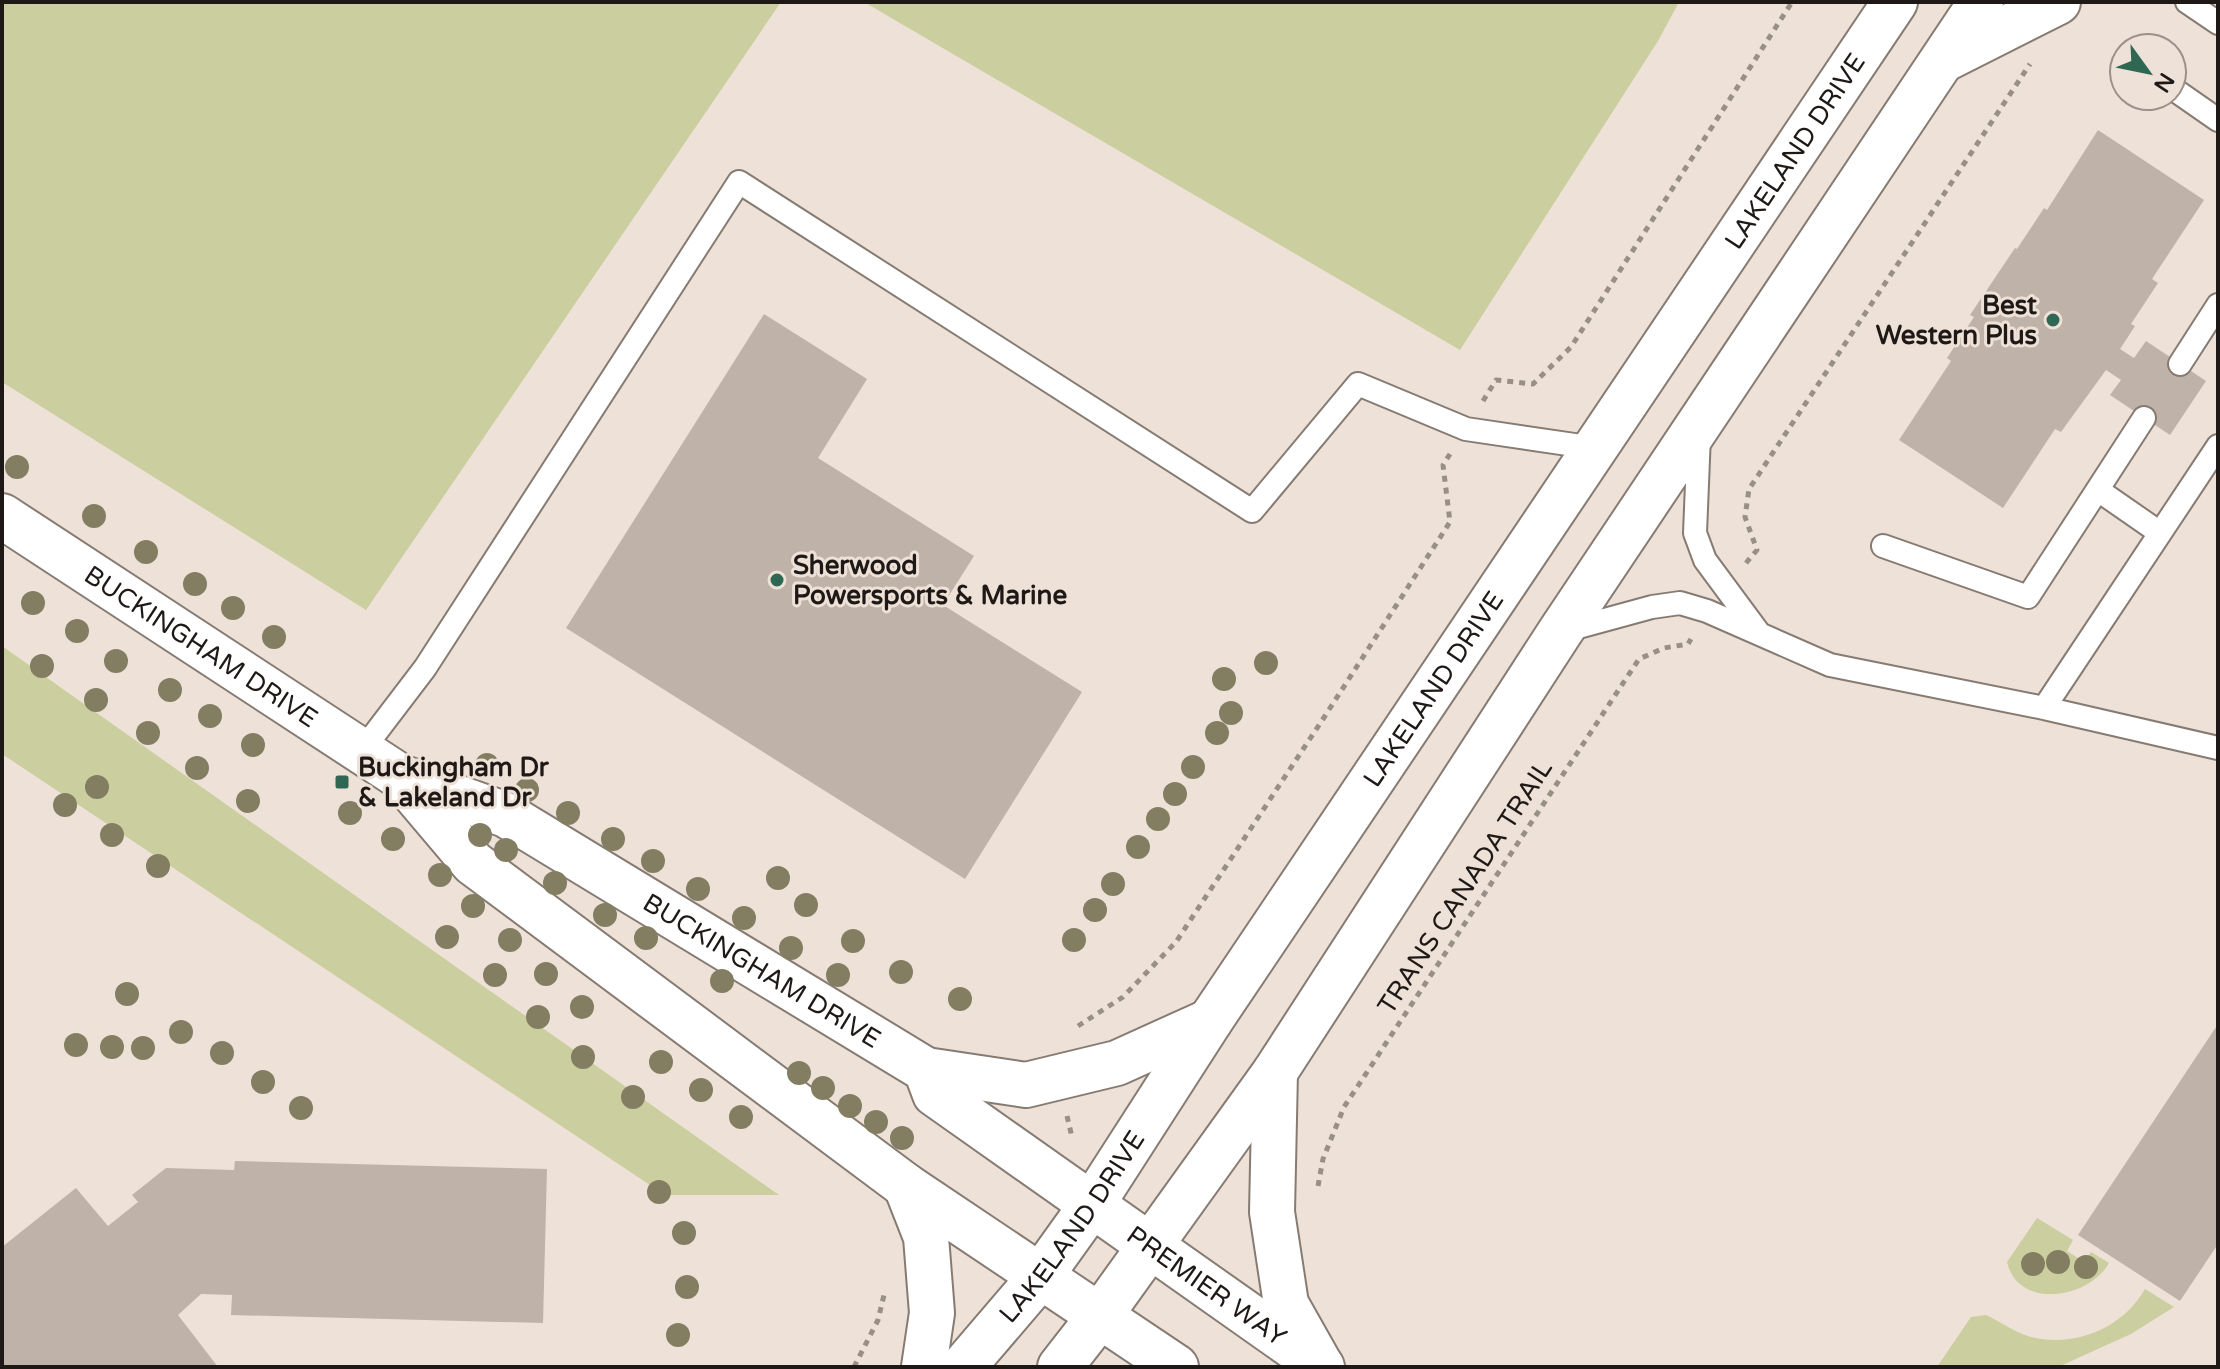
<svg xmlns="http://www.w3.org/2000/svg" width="2220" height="1369" font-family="'Varela Round',sans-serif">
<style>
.green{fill:#cbce9f}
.building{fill:#bfb2a9}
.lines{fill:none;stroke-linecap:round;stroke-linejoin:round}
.lane-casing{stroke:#867b72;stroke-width:26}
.street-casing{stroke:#867b72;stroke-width:48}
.secondary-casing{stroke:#867b72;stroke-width:48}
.path{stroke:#988f87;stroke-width:5;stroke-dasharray:6 6;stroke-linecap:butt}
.lane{stroke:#fff;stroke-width:22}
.street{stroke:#fff;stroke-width:44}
.secondary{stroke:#fff;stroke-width:44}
.tree{fill:#837d61}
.poi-dot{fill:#2e6852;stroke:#eee1d7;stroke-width:3}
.labels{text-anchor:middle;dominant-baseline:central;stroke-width:6;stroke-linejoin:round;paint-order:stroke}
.street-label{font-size:26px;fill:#1e1916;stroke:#eee1d7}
.poi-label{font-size:26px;font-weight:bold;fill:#1e1916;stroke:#eee1d7;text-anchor:start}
</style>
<rect width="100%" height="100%" fill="#eee1d7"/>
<path class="green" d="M2 2H781L366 610 2 382Z
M864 2H1679L1658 41 1460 350Z
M2 646 779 1195H665L2 754Z
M2037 1218 2073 1240 2067 1251 2084 1262 2091 1252 2109 1263C2089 1299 2018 1310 2007 1262Z
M2145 1289 2174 1307 2131 1334 2058 1367H1937L1971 1317 1986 1315C2001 1322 2014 1332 2031 1337 2075 1348 2123 1328 2145 1289Z"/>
<path class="building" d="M2098 130 2204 200 2152 279 2158 283 2131 324 2135 326 2120 349 2134 358 2146 341 2206 381 2170 435 2110 395 2121 380 2106 370 2061 432 2055 429 2003 508 1899 440 1951 361 1947 358 1974 317 1970 315 2015 248 2017 249 2044 208 2047 210Z
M764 314 867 379 818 458 974 556 943 605 1082 692 965 879 566 628Z
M2218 1024V1244L2180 1301 2078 1235Z
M235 1161 547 1169 543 1323 231 1315 232 1295 201 1294 178 1315 218 1367H2V1247L76 1188 108 1226 138 1202 132 1195 166 1168 234 1170Z"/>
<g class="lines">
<g class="lane-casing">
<path id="lane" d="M2187 2 2218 23
M2172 88 2218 120
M2180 364 2218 305
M1699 435 1695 533 1705 560 1759 633
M2098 490 2160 533
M1883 546 2028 597 2144 418
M1564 631 1652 607 1680 603 1707 611 1830 665 2044 708 2218 748
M2044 708 2218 446
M361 752 425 668 739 182 1252 511 1358 384 1466 429 1595 448"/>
</g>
<g class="street-casing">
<g id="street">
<path id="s1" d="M2 516 401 777 506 815 926 1070 935 1094 1322 1367"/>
<path d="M402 779 473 863 906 1186 1176 1367"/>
</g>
</g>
<g class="secondary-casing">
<g id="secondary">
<path d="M1945 59 2058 2"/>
<path d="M926 1070 1026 1085 1117 1063 1210 1021"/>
<path d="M1275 1072 1272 1212 1286 1304 1321 1366"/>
<path d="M906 1186 926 1237 932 1313 924 1367"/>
<path id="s2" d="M963 1367 1040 1277 1093 1203 1210 1021 1895 2"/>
<path d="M1060 1367 1099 1317 1275 1072 1560 632 1981 2"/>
</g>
</g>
<path class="path" d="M1483 401 1496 380 1533 384 1571 347 1792 2
M1746 563 1757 550 1745 517 1749 489 2030 64
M1078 1026 1123 997 1176 942 1323 719 1450 522 1443 465 1450 454
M1067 1116 1072 1137
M1318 1186 1323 1159 1344 1107 1639 659 1664 648 1688 644 1691 639
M854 1367 878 1320 884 1295"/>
<use href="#lane" class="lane"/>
<use href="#street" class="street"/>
<use href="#secondary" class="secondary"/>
</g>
<g class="tree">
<circle cx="17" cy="467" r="12"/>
<circle cx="94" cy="516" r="12"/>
<circle cx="146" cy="552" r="12"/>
<circle cx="195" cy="584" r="12"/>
<circle cx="33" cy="603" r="12"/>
<circle cx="233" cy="608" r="12"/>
<circle cx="77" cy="631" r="12"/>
<circle cx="274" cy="637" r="12"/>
<circle cx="116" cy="661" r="12"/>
<circle cx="1266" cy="663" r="12"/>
<circle cx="42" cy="666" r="12"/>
<circle cx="1224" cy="679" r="12"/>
<circle cx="170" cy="690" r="12"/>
<circle cx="96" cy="700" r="12"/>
<circle cx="1231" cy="713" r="12"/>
<circle cx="210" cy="716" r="12"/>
<circle cx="148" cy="733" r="12"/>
<circle cx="1217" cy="733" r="12"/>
<circle cx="253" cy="745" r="12"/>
<circle cx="487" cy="765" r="12"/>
<circle cx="1193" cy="767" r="12"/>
<circle cx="197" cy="768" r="12"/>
<circle cx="97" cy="787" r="12"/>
<circle cx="527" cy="790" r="12"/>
<circle cx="1175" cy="794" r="12"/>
<circle cx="248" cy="801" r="12"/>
<circle cx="65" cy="805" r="12"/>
<circle cx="350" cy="813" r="12"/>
<circle cx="568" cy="813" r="12"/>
<circle cx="1158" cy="819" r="12"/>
<circle cx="112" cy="835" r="12"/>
<circle cx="480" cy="835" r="12"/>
<circle cx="393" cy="839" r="12"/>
<circle cx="613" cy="839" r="12"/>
<circle cx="1138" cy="847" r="12"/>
<circle cx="506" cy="850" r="12"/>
<circle cx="653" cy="861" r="12"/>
<circle cx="158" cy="866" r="12"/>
<circle cx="440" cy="875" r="12"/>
<circle cx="778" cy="878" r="12"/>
<circle cx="555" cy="883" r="12"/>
<circle cx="1113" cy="884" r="12"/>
<circle cx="698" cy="889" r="12"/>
<circle cx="806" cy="905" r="12"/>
<circle cx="473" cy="906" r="12"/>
<circle cx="1095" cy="910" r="12"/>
<circle cx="605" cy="915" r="12"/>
<circle cx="744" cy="918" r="12"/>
<circle cx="447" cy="937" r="12"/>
<circle cx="646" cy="938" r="12"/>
<circle cx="510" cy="940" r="12"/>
<circle cx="1074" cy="940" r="12"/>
<circle cx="853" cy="941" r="12"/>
<circle cx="791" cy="948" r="12"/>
<circle cx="901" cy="972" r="12"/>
<circle cx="546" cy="974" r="12"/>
<circle cx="495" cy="975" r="12"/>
<circle cx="838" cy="975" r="12"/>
<circle cx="722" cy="981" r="12"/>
<circle cx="127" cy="994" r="12"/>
<circle cx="960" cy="999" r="12"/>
<circle cx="582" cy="1007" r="12"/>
<circle cx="538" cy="1017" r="12"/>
<circle cx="181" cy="1032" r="12"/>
<circle cx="76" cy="1045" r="12"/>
<circle cx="112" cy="1047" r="12"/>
<circle cx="143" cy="1048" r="12"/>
<circle cx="222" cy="1053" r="12"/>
<circle cx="583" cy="1057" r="12"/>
<circle cx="661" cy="1062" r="12"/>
<circle cx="799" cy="1073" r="12"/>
<circle cx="263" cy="1082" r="12"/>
<circle cx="823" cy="1088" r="12"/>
<circle cx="701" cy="1090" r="12"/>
<circle cx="633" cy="1097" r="12"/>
<circle cx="850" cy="1106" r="12"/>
<circle cx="301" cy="1108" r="12"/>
<circle cx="741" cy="1117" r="12"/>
<circle cx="876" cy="1122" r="12"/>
<circle cx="902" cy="1138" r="12"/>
<circle cx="659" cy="1192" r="12"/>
<circle cx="684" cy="1233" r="12"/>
<circle cx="2058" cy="1262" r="12"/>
<circle cx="2033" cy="1264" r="12"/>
<circle cx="2086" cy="1267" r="12"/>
<circle cx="687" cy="1287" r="12"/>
<circle cx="678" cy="1335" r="12"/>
</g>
<g class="poi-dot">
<circle cx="2053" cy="320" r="8"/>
<circle cx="777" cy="580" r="8"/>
<rect x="334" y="774" width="16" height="16" rx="4"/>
</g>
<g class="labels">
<g class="street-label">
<text stroke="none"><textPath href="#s2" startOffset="1474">LAKELAND DRIVE</textPath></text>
<text stroke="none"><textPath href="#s1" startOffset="238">BUCKINGHAM DRIVE</textPath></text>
<text stroke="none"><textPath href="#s2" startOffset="826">LAKELAND DRIVE</textPath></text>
<text transform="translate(1465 887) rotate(-57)">TRANS CANADA TRAIL</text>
<text stroke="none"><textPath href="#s1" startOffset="888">BUCKINGHAM DRIVE</textPath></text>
<text stroke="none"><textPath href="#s2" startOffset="178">LAKELAND DRIVE</textPath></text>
<text stroke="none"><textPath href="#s1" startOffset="1438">PREMIER WAY</textPath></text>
</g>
<g class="poi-label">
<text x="2037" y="305" text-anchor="end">Best<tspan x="2037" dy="30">Western Plus</tspan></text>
<text x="793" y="565">Sherwood<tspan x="793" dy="30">Powersports &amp; Marine</tspan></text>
<text x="358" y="767">Buckingham Dr<tspan x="358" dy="30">&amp; Lakeland Dr</tspan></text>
</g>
</g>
<rect width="2220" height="1369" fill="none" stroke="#1e1916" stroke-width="8"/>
<g transform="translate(2148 72) rotate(123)"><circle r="38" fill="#eee1d7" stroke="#9b918a" stroke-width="2"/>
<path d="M0-6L14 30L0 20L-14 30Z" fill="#2e6852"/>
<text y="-12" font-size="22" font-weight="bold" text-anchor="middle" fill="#1e1916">N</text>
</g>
</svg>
